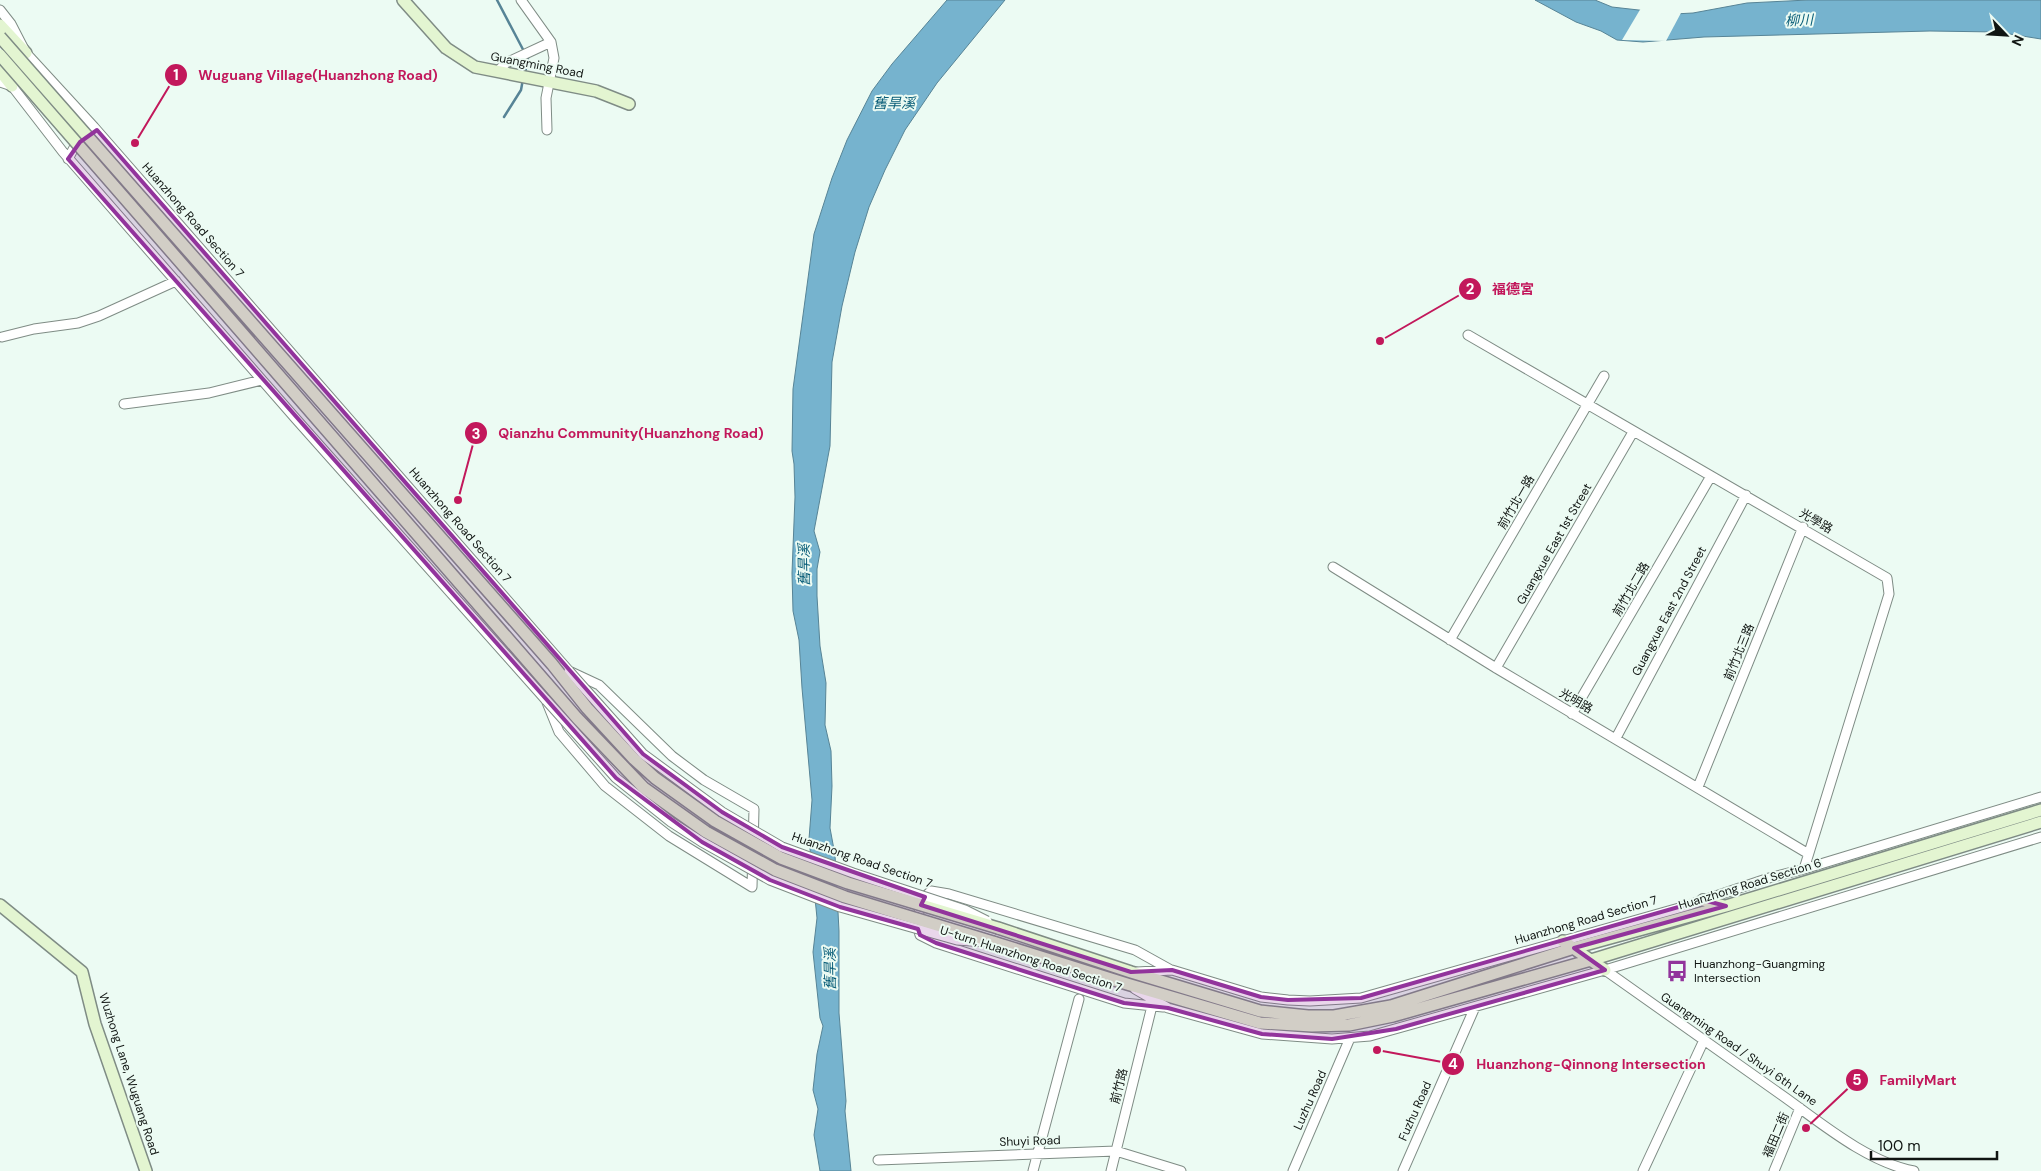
<svg xmlns="http://www.w3.org/2000/svg" width="2041" height="1171" font-family="'DM Sans','Noto Sans TC',sans-serif">
<style>
.water{fill:#76b3ce;stroke:#578496}
.pier{fill:#ecfbf3}
.lines{fill:none;stroke-linecap:round;stroke-linejoin:round}
.stream{stroke:#578496;stroke-width:2.5}
.street-casing{stroke:#7f8c85;stroke-width:11}
.secondary-casing{stroke:#7f8c85;stroke-width:14}
.street{stroke:#fff;stroke-width:9}
.secondary{stroke:#e3f5d1;stroke-width:11}
.street-bridge-casing{stroke:#7f8c85;stroke-width:11;stroke-linecap:butt}
.secondary-bridge-casing{stroke:#7f8c85;stroke-width:14;stroke-linecap:butt}
.street-bridge{stroke:#fff;stroke-width:9}
.secondary-bridge{stroke:#e3f5d1;stroke-width:11}
.marked{fill:#92349c;fill-opacity:0.2;stroke:#92349c;stroke-width:4;stroke-linejoin:round}
.labels{text-anchor:middle;dominant-baseline:central;stroke-width:4;stroke-linejoin:round;paint-order:stroke}
.street-label{font-size:12px;fill:#101512;stroke:#ecfbf3}
.poi-label{font-size:12px;fill:#101512;stroke:#ecfbf3;text-anchor:start}
.water-label{font-size:14px;font-style:italic;fill:#075c77;stroke:#ecfbf3}
.leader{fill:none;stroke:#c2185b;stroke-width:2}
.callout-dot{fill:#c2185b;stroke:#ecfbf3;stroke-width:2}
.mark-label{font-size:15px;text-anchor:middle;font-weight:bold;fill:#fff}
.callout-label{font-size:14px;text-anchor:middle;font-weight:bold;fill:#c2185b;stroke:#ecfbf3;stroke-width:4;stroke-linejoin:round;paint-order:stroke}
</style>
<rect width="100%" height="100%" fill="#ecfbf3"/>
<path class="water" d="M947 0H1005L937 83 905 130 885 170 869 207 855 252 842 306 832 362 830 446 814 531 820 552 817 569V596L820 646 826 683 825 725 831 751 832 786 830 828 835 855 839 931V1013L846 1101 845 1111 851 1171H820L814 1135 818 1109 813 1090 817 1054 823 1026 820 1018 813 952 817 918 809 839 812 800 802 688 799 640 793 611 792 573 795 497 794 464 792 451 793 389 814 234 832 178 847 140 872 91 892 64Z
M1535 0H1595L1612 7 1674 14 1693 13 1747 3 1808 0H2041V39L1997 32 1930 31 1704 37 1643 42 1617 40 1601 31 1576 22Z"/>
<path class="pier" d="M1641 8 1682 11 1666 41 1622 40Z"/>
<g class="lines">
<path class="stream" d="M497 0 528 59 525 73
M504 117 521 90 523 79"/>
<g class="street-casing">
<path id="street" d="M521 0 551 42 554 58 546 98 547 130
M0 10 11 24 26 53 94 127 569 671 599 685 672 756 704 780 754 809 752 887 669 836 605 786 559 732 546 700 296 419 63 152 12 86 0 82
M498 71 506 63 551 42
M68 159 75 146 92 132
M1468 335 1887 578 1889 594 1804 869
M2 337 34 329 78 323 99 316 176 281
M124 404 209 393 262 380
M1333 567 1496 668 1807 853
M1450 640 1604 376
M1496 668 1633 432
M1572 714 1711 476
M1616 738 1746 495
M1698 787 1803 527
M1605 970C1664 1012 1723 1054 1783 1096 1821 1123 1867 1162 1914 1171
M1137 972 1172 970 1261 997 1288 1000 1310 1001 1361 998 1686 906 1769 878 1804 869 2041 797
M1135 989 1168 1008 1262 1034 1332 1039 1370 1036 1605 970 2041 837
M1163 1007 1124 1003 936 943 920 935C915 922 919 900 931 891L949 894 1135 950 1171 970
M878 1160 1116 1151 1181 1171
M1033 1171 1079 999
M1111 1171 1152 1006
M1293 1171 1350 1038
M1403 1171 1475 1007
M1643 1171 1704 1040
M1774 1171 1800 1108"/>
</g>
<g class="secondary-casing">
<path id="secondary" d="M403 0 446 48 475 67 596 91 629 104
M0 25 26 53
M0 71 12 86
M1703 900 1724 906
M0 905 82 972 95 1024 146 1171
M998 928 1131 972 1260 1011 1308 1016H1334L1391 1006 1574 948 1726 906 2041 810
M1563 941 1605 970
M993 942 1127 984 1260 1023 1312 1026 1349 1025 1393 1016 1591 960 2041 822"/>
</g>
<use href="#street" class="street"/>
<use href="#secondary" class="secondary"/>
<g class="street-bridge-casing">
<path id="street-bridge" d="M569 671 643 754 722 812 782 847 853 873 965 910 987 921
M546 700 616 778 671 822 702 842 770 880 840 907 957 940 985 942"/>
</g>
<g class="secondary-bridge-casing">
<path id="secondary-bridge" d="M0 37 552 664 587 708 634 759 655 778 715 821 781 858 848 883 998 928
M0 55 577 718 644 788 706 832 775 870 845 897 993 942"/>
</g>
<use href="#street-bridge" class="street-bridge"/>
<use href="#secondary-bridge" class="secondary-bridge"/>
</g>
<path class="marked" d="M97 130 643 754 722 812 782 847 925 897 921 905 1131 972 1172 970 1261 997 1288 1000 1361 998 1703 900 1726 906 1574 948 1605 970 1396 1029 1332 1039 1262 1034 1168 1008 1124 1003 936 943 920 935 918 929 840 907 770 880 702 842 616 778 68 159 80 142Z"/>
<defs>
<g id="bus-bare" transform="scale(1.725)"><path d="M-5-6H5V4H4V6H2V4H-2V6H-4V4H-5ZM-3.5-4V0h7V-4ZM-3.5 1.2v1.5H-2V1.2ZM2 1.2v1.5H3.5V1.2Z" fill="#92349c" stroke="#ecfbf3" stroke-width="2.5" paint-order="stroke"/></g>
</defs>
<g fill-rule="evenodd">
<use href="#bus-bare" x="1677" y="971"/>
</g>
<g class="labels">
<g class="street-label">
<text transform="translate(537 65) rotate(11)">Guangming Road</text>
<text transform="translate(193 220) rotate(49)">Huanzhong Road Section 7</text>
<text transform="translate(1516 502) rotate(-60)">前竹北一路</text>
<text transform="translate(1816 521) rotate(30)">光學路</text>
<text transform="translate(460 525) rotate(49)">Huanzhong Road Section 7</text>
<text transform="translate(1554 544) rotate(-60)">Guangxue East 1st Street</text>
<text transform="translate(1631 589) rotate(-60)">前竹北二路</text>
<text transform="translate(1669 611) rotate(-62)">Guangxue East 2nd Street</text>
<text transform="translate(1739 652) rotate(-68)">前竹北三路</text>
<text transform="translate(1576 701) rotate(30)">光明路</text>
<text transform="translate(862 860) rotate(19)">Huanzhong Road Section 7</text>
<text transform="translate(1750 884) rotate(-17)">Huanzhong Road Section 6</text>
<text transform="translate(1586 920) rotate(-16)">Huanzhong Road Section 7</text>
<text transform="translate(1031 959) rotate(18)">U-turn, Huanzhong Road Section 7</text>
<text transform="translate(1739 1049) rotate(35)">Guangming Road / Shuyi 6th Lane</text>
<text transform="translate(129 1074) rotate(72)">Wuzhong Lane, Wuguang Road</text>
<text transform="translate(1119 1086) rotate(-76)">前竹路</text>
<text transform="translate(1310 1100) rotate(-66)">Luzhu Road</text>
<text transform="translate(1415 1111) rotate(-66)">Fuzhu Road</text>
<text transform="translate(1776 1135) rotate(-67)">福田二街</text>
<text transform="translate(1030 1141) rotate(-2)">Shuyi Road</text>
</g>
<g class="poi-label">
<text x="1694" y="964">Huanzhong-Guangming<tspan x="1694" dy="14">Intersection</tspan></text>
</g>
<g class="water-label">
<text transform="translate(1799 20) rotate(-2)">柳川</text>
<text x="894" y="103">舊旱溪</text>
<text transform="translate(804 565) rotate(-91)">舊旱溪</text>
<text transform="translate(830 969) rotate(-91)">舊旱溪</text>
</g>
</g>
<path class="leader" d="M135 143L176 75M1380 341L1470 289M458 500L476 433M1377 1050L1453 1064M1806 1128L1857 1080"/>
<g class="callout-dot">
<circle cx="135" cy="143" r="5"/>
<circle cx="1380" cy="341" r="5"/>
<circle cx="458" cy="500" r="5"/>
<circle cx="1377" cy="1050" r="5"/>
<circle cx="1806" cy="1128" r="5"/>
<circle cx="176" cy="75" r="12"/>
<circle cx="1470" cy="289" r="12"/>
<circle cx="476" cy="433" r="12"/>
<circle cx="1453" cy="1064" r="12"/>
<circle cx="1857" cy="1080" r="12"/>
</g>
<g class="mark-label">
<text x="176" y="80">1</text>
<text x="1470" y="294">2</text>
<text x="476" y="439">3</text>
<text x="1453" y="1069">4</text>
<text x="1857" y="1085">5</text>
</g>
<g class="callout-label">
<text x="318" y="80">Wuguang Village(Huanzhong Road)</text>
<text x="1513" y="294">福德宮</text>
<text x="631" y="438">Qianzhu Community(Huanzhong Road)</text>
<text x="1591" y="1069">Huanzhong-Qinnong Intersection</text>
<text x="1918" y="1085">FamilyMart</text>
</g>
<g transform="translate(2006 35) rotate(115)" stroke="#ecfbf3" stroke-width="4" paint-order="stroke">
<path d="M0-4L9 19L0 12L-9 19Z" fill="#101512"/>
<text y="-8" font-size="14" font-weight="bold" text-anchor="middle" fill="#101512">N</text>
</g>
<path d="M1871 1151v8h126v-8" fill="none" stroke="#101512" stroke-width="2.5"/>
<text x="1878" y="1151" font-size="15" fill="#101512" stroke="#ecfbf3" stroke-width="4" paint-order="stroke">100 m</text>
</svg>
